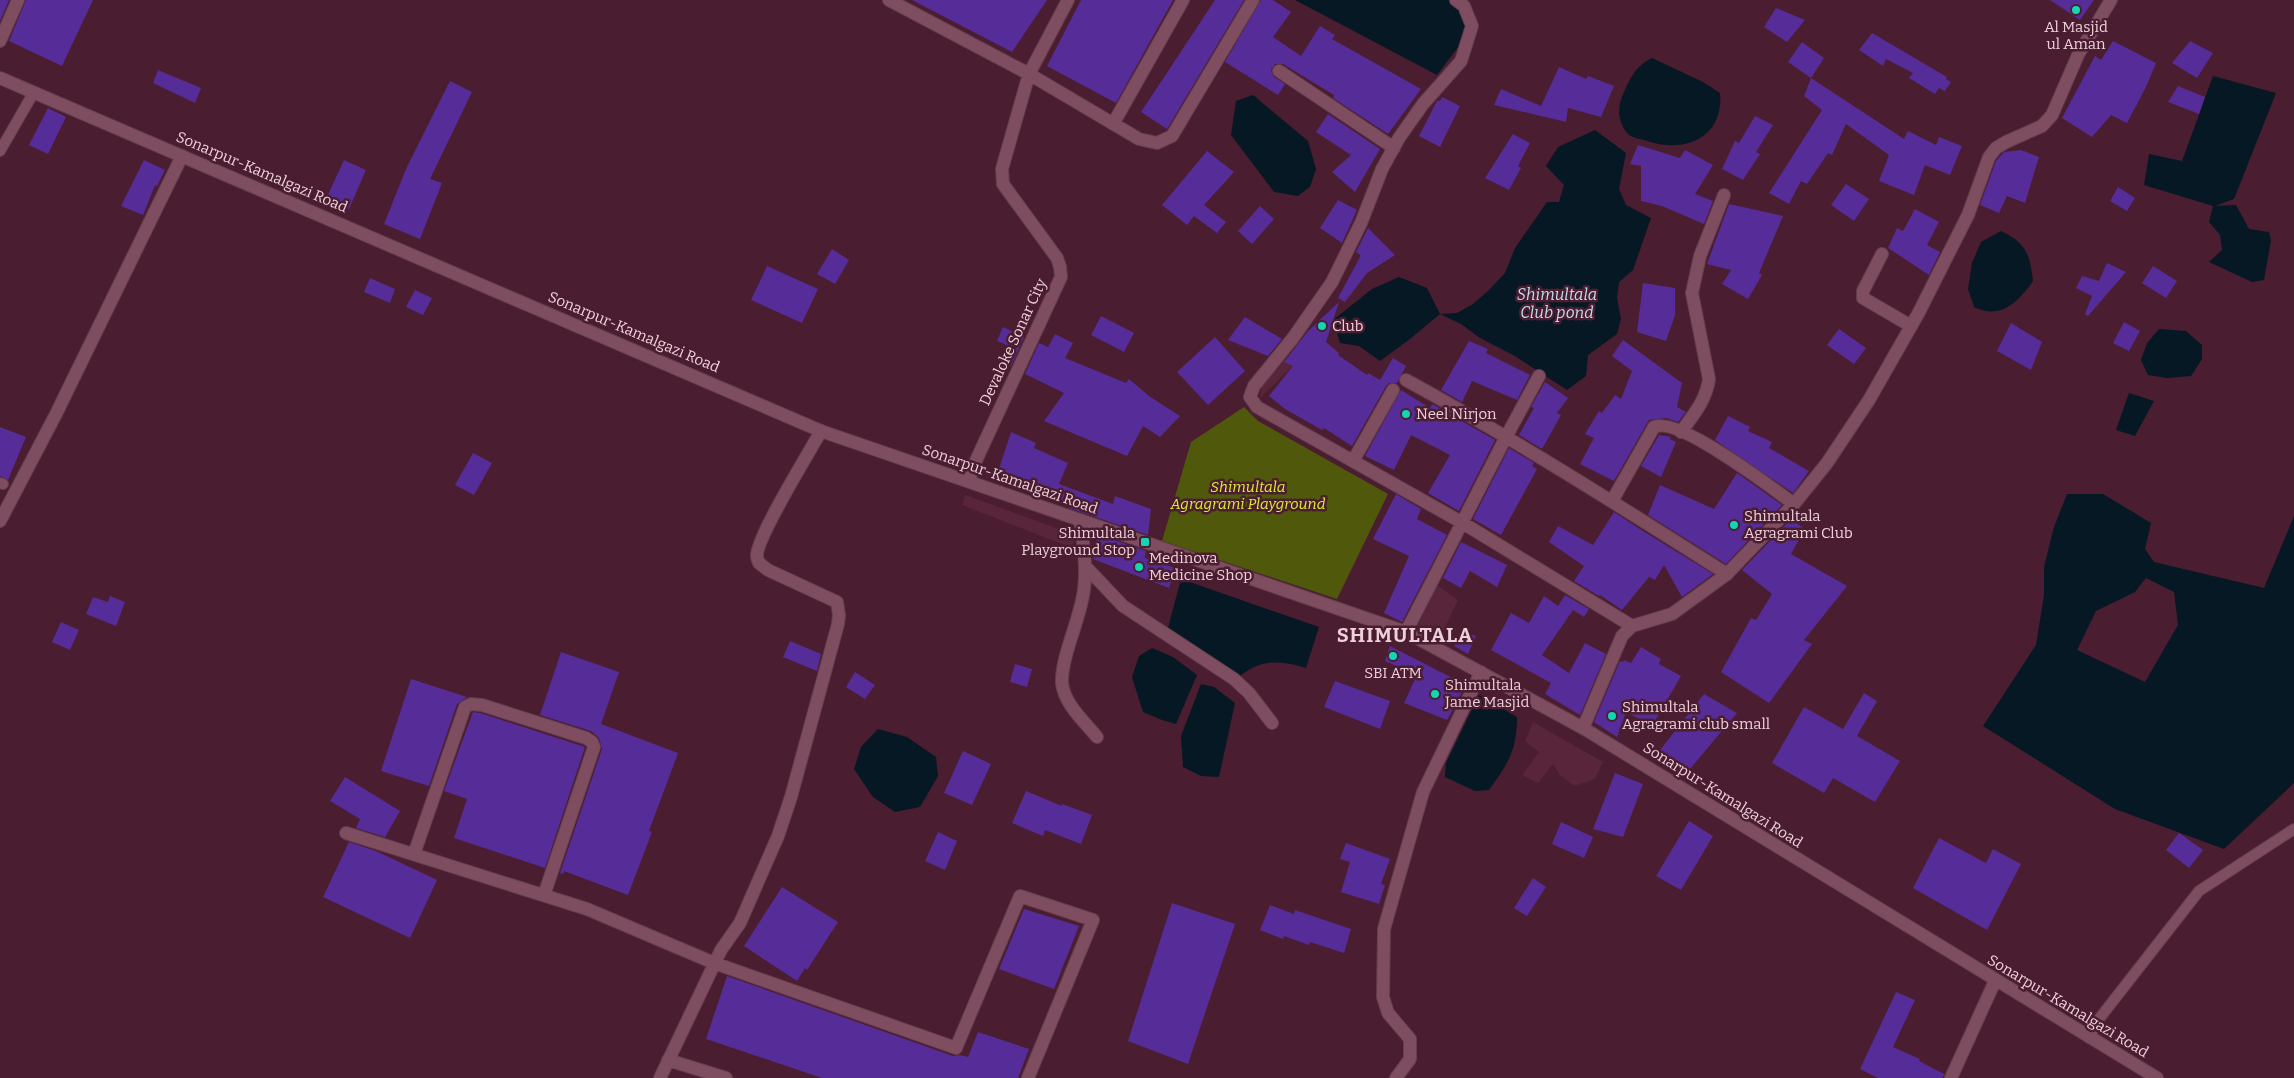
<svg xmlns="http://www.w3.org/2000/svg" width="2294" height="1078" font-family="Bitter,serif">
<style>
.built{fill:#59253b}
.green{fill:#50580c}
.water{fill:#051823;fill-rule:evenodd}
.building{fill:#562d98}
.lines{fill:none;stroke-linecap:round;stroke-linejoin:round}
.service-casing{stroke:#643d4e;stroke-width:12}
.minor-casing{stroke:#643d4e;stroke-width:14}
.tertiary-casing{stroke:#643d4e;stroke-width:14}
.secondary-casing{stroke:#643d4e;stroke-width:14}
.service{stroke:#7f4d60;stroke-width:10}
.minor{stroke:#7f4d60;stroke-width:12}
.tertiary{stroke:#7f4d60;stroke-width:12}
.secondary{stroke:#7f4d60;stroke-width:12}
.poi-dot{fill:#14d5b3;stroke:#4a1d30;stroke-width:2}
.labels{text-anchor:middle;dominant-baseline:central;stroke-width:5;stroke-linejoin:round;paint-order:stroke}
.poi-label{font-size:15px;fill:#eed0da;stroke:#4a1d30;text-anchor:start}
.street-label{font-size:15px;fill:#eed0da;stroke:#4a1d30}
.park-label{font-size:15px;font-style:italic;fill:#dcef32;stroke:#4a1d30}
.water-label{font-size:16px;font-style:italic;fill:#c0dcee;stroke:#4a1d30}
.district-label{font-size:20px;font-weight:bold;letter-spacing:1px;fill:#eed0da;stroke:#4a1d30}
</style>
<rect width="100%" height="100%" fill="#4a1d30"/>
<path class="built" d="M1285 360 1295 364 1260 398 1262 386Z
M965 495 1076 535 1072 548 962 505Z
M1437 585 1458 600 1439 640 1417 628Z
M1533 722 1603 762 1595 779 1574 786 1560 775 1553 764 1538 783 1522 775 1539 752 1525 741Z"/>
<path class="green" d="M1244 407 1258 421 1388 494 1337 599 1162 541 1191 442Z"/>
<path class="water" d="M1295 0H1449L1468 15 1465 38 1437 75Z
M1652 58 1703 82 1720 93C1724 137 1686 154 1647 141 1642 139 1633 138 1629 135 1617 123 1617 106 1624 92 1632 75 1635 67 1652 58Z
M2213 76 2276 93 2234 199 2215 206 2236 205 2249 229 2269 232 2271 240 2264 280 2252 282 2209 262 2222 250 2220 235 2209 222 2213 206 2144 185 2149 154 2182 161Z
M1253 95 1308 141 1316 169 1310 187 1298 196 1274 192 1231 135 1236 101Z
M1595 130 1626 153 1619 189 1626 205 1651 218 1633 270 1619 282 1617 298 1621 319 1617 334 1588 355 1586 376 1567 390 1515 356 1480 338 1461 324 1440 314 1410 339 1380 361 1359 346 1340 343 1333 320 1372 289 1399 277 1427 288 1440 314 1457 313 1473 304 1488 291 1505 273 1515 248 1547 202H1559L1564 185 1546 166 1558 147Z
M2001 231C2026 243 2030 254 2033 281 2018 302 2001 320 1974 307L1968 289 1972 263 1981 242Z
M2159 329 2186 331 2202 345V359L2191 376 2167 378 2148 375 2141 360 2147 343Z
M2129 393 2154 401 2135 436 2116 430Z
M2067 494H2103L2151 523 2145 549 2154 562 2264 588 2294 516V783L2224 849 2115 809 1983 726 2036 645 2044 595V567L2054 527ZM2146 578 2174 592 2178 625 2145 682 2077 650 2096 611 2135 592Z
M1181 579 1319 627 1306 668C1281 660 1262 659 1240 676L1168 628Z
M1152 648 1173 657 1197 675 1176 724 1162 720 1143 712 1132 677 1139 656Z
M1201 684 1214 687 1235 703 1219 777 1201 776 1183 767 1181 736Z
M1479 695 1517 717C1517 750 1508 764 1489 790L1475 791 1445 777 1446 763Z
M878 729 907 737 936 757 938 776 920 807 895 812 873 797 854 769 861 747Z"/>
<path class="building" d="M0 0H9L0 21Z
M26 0H93L62 66 9 41Z
M912 0H1047L1012 52Z
M1081 0H1173L1116 103 1047 66Z
M1215 0H1244L1167 129 1141 112Z
M1261 0H1273L1291 12 1273 37 1301 56 1320 26 1335 35 1332 39 1421 89 1388 134 1333 98 1334 95 1283 64H1275L1271 70 1274 77 1285 84 1278 95 1225 62Z
M2050 0H2094L2080 20Z
M1776 8 1805 20 1787 42 1764 27Z
M1872 33 1947 77 1946 79 1951 82 1945 91 1939 88 1935 94 1909 78 1913 73 1886 59 1883 66 1859 50Z
M2113 41 2156 63 2146 87 2127 123 2111 115 2092 137 2062 118 2095 56 2101 60Z
M2190 41 2213 53 2197 78 2172 63Z
M1802 42 1824 58 1811 78 1788 62Z
M1559 67 1586 79 1588 76 1614 86 1601 117 1568 108 1566 122 1494 105 1501 89 1541 106Z
M158 70 201 88 195 103 153 83Z
M1811 78 1904 139 1908 131 1936 145 1939 137 1962 146 1950 175 1925 165 1914 195 1879 181 1889 155 1846 124 1832 155 1828 153 1807 184 1801 181 1789 204 1769 193 1822 110 1804 96Z
M450 81 472 92 430 179 442 183 420 239 384 224 406 169Z
M2178 86 2205 97 2199 114 2168 102Z
M1442 97 1460 106 1440 147 1419 136 1437 101H1440Z
M48 108 66 117 48 154 29 145Z
M1328 114 1380 149 1355 192 1332 172 1351 155 1316 132Z
M1755 116 1773 125 1756 152 1760 154 1743 180 1722 169 1735 141 1739 143Z
M1513 134 1530 143 1518 166 1521 168 1509 190 1485 178Z
M1638 145 1680 158 1685 150 1713 165 1695 194 1713 201 1704 224 1662 206 1641 201V166L1630 164Z
M2021 150 2039 157 2025 203 2007 196 1999 213 1980 205 1996 161 2004 152Z
M1207 151 1234 172 1204 205 1226 222 1217 233 1194 216 1187 225 1162 205Z
M144 160 165 170 157 186 155 185 143 215 121 206Z
M344 160 366 170 349 209 326 199Z
M1846 184 1869 199 1854 221 1831 205Z
M2118 187 2135 198 2127 211 2110 201Z
M1338 200 1357 210 1342 243 1320 228Z
M1729 204 1783 216 1759 273 1762 275 1748 299 1722 284 1731 270 1707 264Z
M1260 206 1274 219 1252 244 1238 231Z
M1915 209 1939 222 1927 245 1940 252 1929 275 1888 248 1897 228 1903 231Z
M1368 228 1395 255 1367 273 1345 302 1338 298 1360 257V255L1356 252Z
M832 249 849 260 835 284 817 274Z
M2107 263 2126 272 2088 316 2085 314 2092 296 2076 288 2082 276 2099 281Z
M767 266 818 289 802 323 751 300Z
M2153 266 2177 281 2166 298 2142 283Z
M370 278 395 289 390 303 364 292Z
M1643 283 1675 288V315L1666 341 1637 332Z
M415 290 432 298 423 315 406 307Z
M1339 302 1326 342 1339 353 1338 355 1367 375 1368 373 1380 380 1393 358 1406 366 1397 383H1389L1386 386 1352 446 1324 428 1322 430 1285 409 1269 396 1293 366 1284 362 1308 331Z
M1101 316 1134 333 1124 352 1091 335Z
M1245 317 1282 339 1268 356 1228 340Z
M2124 322 2140 331 2129 351 2113 343Z
M2011 323 2042 342 2031 370 1997 351Z
M1003 327 1024 337 1011 366 1005 364 1012 347 997 341Z
M1839 329 1866 348 1854 364 1827 345Z
M1055 334 1073 343 1065 358 1126 383 1129 379 1149 396 1180 416 1160 437 1143 426 1127 456 1044 421 1064 393 1025 374 1039 343 1048 347Z
M1215 337 1245 371 1208 405 1177 372Z
M1623 340 1682 383 1677 407 1686 412 1678 422 1666 418 1649 420 1614 481 1580 464 1594 438 1585 434 1599 411 1602 413 1615 395 1621 399 1632 371 1612 356Z
M1469 341 1488 349 1486 353 1530 375 1517 400 1472 381 1462 402 1441 390Z
M1545 382 1568 398 1557 413 1561 415 1542 449 1519 435 1534 408 1531 407Z
M1401 390 1430 408 1432 404 1495 440 1459 511 1428 493 1450 455 1411 435 1394 470 1365 456Z
M1728 416 1750 427 1748 431 1772 442 1769 448 1809 471 1793 493 1715 440Z
M0 427 26 437 8 480 0 476Z
M1011 432 1036 443 1034 448 1068 463 1059 484 1113 504 1115 496 1151 509 1148 535 1069 508 1070 503 997 475Z
M1659 435 1671 437 1670 439 1676 442 1661 477 1641 466Z
M1509 448 1534 463 1532 466 1537 469 1501 535 1473 519Z
M473 453 492 463 474 495 455 485Z
M1737 473 1782 505 1726 564 1648 515 1660 485 1714 509Z
M1396 494 1421 509 1417 519 1447 535 1402 622 1384 613 1409 556 1373 539Z
M1614 512 1643 531 1713 574 1682 597 1664 565 1655 580 1649 577 1622 610 1600 595 1599 596 1574 581 1584 566 1549 542 1558 526 1593 545Z
M1791 519 1805 529 1791 554 1847 586 1804 640 1812 644 1769 703 1721 672 1751 618 1756 620 1772 594 1742 570Z
M1097 534 1146 551 1145 558 1175 568 1169 588 1093 559Z
M1461 542 1507 565 1497 587 1470 571 1461 588 1443 578Z
M1565 595 1589 609 1584 617 1573 610 1542 655 1569 673 1585 643 1606 654 1580 715 1545 694 1551 683 1491 650 1511 613 1529 623 1544 596 1558 606Z
M110 596 125 602 116 626 86 614 93 597 108 602Z
M61 622 79 630 70 650 52 642Z
M1462 631 1476 636 1468 654 1454 646Z
M790 641 821 654 817 671 783 657Z
M1390 646 1466 685 1447 720 1404 703 1417 675 1385 661Z
M1641 647 1661 659 1659 664 1681 676 1652 726 1626 712 1617 737 1594 722 1620 661 1623 662 1624 660 1631 663Z
M561 652 619 672 601 724 678 753 649 831 652 832 628 895 564 871 563 874 560 873 602 749 599 738 591 731 540 715Z
M1015 664 1032 669 1027 687 1010 682Z
M855 672 875 685 865 699 846 687Z
M411 679 467 697 457 704 429 786 381 771Z
M1335 681 1390 701 1380 729 1324 707Z
M1864 693 1877 701 1857 736 1900 761 1875 802 1833 778 1824 793 1772 763 1804 707 1843 729Z
M1704 694 1737 713 1690 769 1657 754Z
M473 712 480 713 585 747 545 868 454 838 467 799 444 791Z
M963 751 991 764 972 805 944 793Z
M1615 773 1643 784 1623 837 1593 829Z
M345 777 400 811 385 837 356 828 360 819 330 801Z
M1026 791 1062 806V804L1092 815 1081 844 1045 830 1043 836 1012 823Z
M1689 821 1713 836 1681 890 1656 876Z
M1561 822 1593 837 1584 858 1552 844Z
M938 832 957 841 945 870 925 861Z
M2179 833 2203 850 2189 868 2166 850Z
M1939 838 1986 863 1993 849 2021 864 1987 930 1913 888Z
M349 842 376 851 437 880 410 938 323 897Z
M1346 843 1390 859 1381 884 1385 885 1379 904 1341 892 1350 862 1340 859Z
M1533 878 1546 887 1527 916 1514 908Z
M782 887 838 922 807 970 805 968 797 981 744 946Z
M1172 903 1235 924 1188 1064 1128 1041Z
M1270 905 1294 914 1295 910 1351 929 1344 953 1310 942 1309 945 1284 936 1283 939 1260 930Z
M1024 909 1079 926 1054 989 999 969Z
M727 976 953 1056 960 1055 968 1057 978 1032 1029 1049 1018 1078H822L706 1039Z
M1896 992 1915 1000 1893 1047 1920 1059 1919 1061 1944 1074 1943 1078H1878L1860 1069Z"/>
<g class="lines">
<g class="service-casing">
<path id="service" d="M0 151 34 92
M0 483 3 484
M2089 1038 2099 1019 2199 891 2294 829"/>
</g>
<g class="minor-casing">
<path id="minor" d="M889 0 1029 74 1068 0
M1456 0 1464 6 1472 26 1461 61 1423 104 1399 138 1382 169 1361 223 1332 282 1293 338 1254 386 1250 397 1257 407 1461 522 1632 626
M0 41 18 0
M1279 71 1394 148
M1113 124 1183 0
M1882 254 1863 291V298L1911 326
M1406 380C1516 440 1621 507 1727 574
M1681 432C1693 415 1706 401 1709 379L1692 293 1700 256 1724 195
M1353 461 1393 390
M969 481 973 467 1061 277 1060 267 1057 258 1003 184 1002 169 1029 74 1139 139 1157 143 1172 136 1253 0
M1612 501 1654 427C1678 416 1772 488 1794 504
M1080 520C1083 542 1087 566 1084 589 1081 618 1061 656 1062 683 1064 704 1085 722 1097 737
M0 521 56 414 182 156
M1085 566 1123 606 1234 679 1249 693 1272 723
M1406 632 1506 437 1539 376
M346 833 587 909 714 963 956 1048 1020 896 1093 920 1028 1078
M414 854 465 707 471 704 482 705 586 738 592 742 594 747 544 895
M668 1060 726 1078
M660 1078 721 950 740 923 778 836 791 797 838 624 839 615 837 602 768 570 759 563C758 561 757 558 757 556 756 538 810 451 821 431
M1396 1078 1410 1059V1039L1388 1013 1383 997 1384 929 1423 792 1481 672"/>
</g>
<g class="tertiary-casing">
<path id="tertiary" d="M1583 728 1622 636 1632 626 1672 614 1727 574 1794 504 1827 463 1869 400 1918 314 1968 215 1989 157 1996 148 2006 142 2042 126 2052 115 2078 55 2111 0
M1951 1078 1995 981"/>
</g>
<g class="secondary-casing">
<path id="secondary" d="M0 78 821 431 1406 632 1583 728 2157 1078"/>
</g>
<use href="#service" class="service"/>
<use href="#minor" class="minor"/>
<use href="#tertiary" class="tertiary"/>
<use href="#secondary" class="secondary"/>
</g>
<g class="poi-dot">
<circle cx="2076" cy="10" r="5"/>
<circle cx="1322" cy="326" r="5"/>
<circle cx="1406" cy="414" r="5"/>
<circle cx="1734" cy="525" r="5"/>
<rect x="1140" y="537" width="10" height="10" rx="2.5"/>
<circle cx="1139" cy="567" r="5"/>
<circle cx="1393" cy="656" r="5"/>
<circle cx="1435" cy="694" r="5"/>
<circle cx="1612" cy="716" r="5"/>
</g>
<g class="labels">
<g class="poi-label">
<text x="2076" y="27" text-anchor="middle">Al Masjid<tspan x="2076" dy="17">ul Aman</tspan></text>
<text x="1332" y="326">Club</text>
<text x="1416" y="414">Neel Nirjon</text>
<text x="1744" y="516">Shimultala<tspan x="1744" dy="17">Agragrami Club</tspan></text>
<text x="1135" y="533" text-anchor="end">Shimultala<tspan x="1135" dy="17">Playground Stop</tspan></text>
<text x="1149" y="558">Medinova<tspan x="1149" dy="17">Medicine Shop</tspan></text>
<text x="1393" y="673" text-anchor="middle">SBI ATM</text>
<text x="1445" y="685">Shimultala<tspan x="1445" dy="17">Jame Masjid</tspan></text>
<text x="1622" y="707">Shimultala<tspan x="1622" dy="17">Agragrami club small</tspan></text>
</g>
<g class="street-label">
<text transform="translate(262 172) rotate(23)">Sonarpur-Kamalgazi Road</text>
<text transform="translate(634 332) rotate(23)">Sonarpur-Kamalgazi Road</text>
<text transform="translate(1013 342) rotate(-65)">Devaloke Sonar City</text>
<text transform="translate(1010 479) rotate(19)">Sonarpur-Kamalgazi Road</text>
<text transform="translate(1723 795) rotate(32)">Sonarpur-Kamalgazi Road</text>
<text transform="translate(2068 1006) rotate(31)">Sonarpur-Kamalgazi Road</text>
</g>
<g class="park-label">
<text x="1248" y="487">Shimultala<tspan x="1248" dy="17">Agragrami Playground</tspan></text>
</g>
<g class="water-label">
<text x="1557" y="294">Shimultala<tspan x="1557" dy="18">Club pond</tspan></text>
</g>
<g class="district-label">
<text x="1405" y="635">SHIMULTALA</text>
</g>
</g>
</svg>
